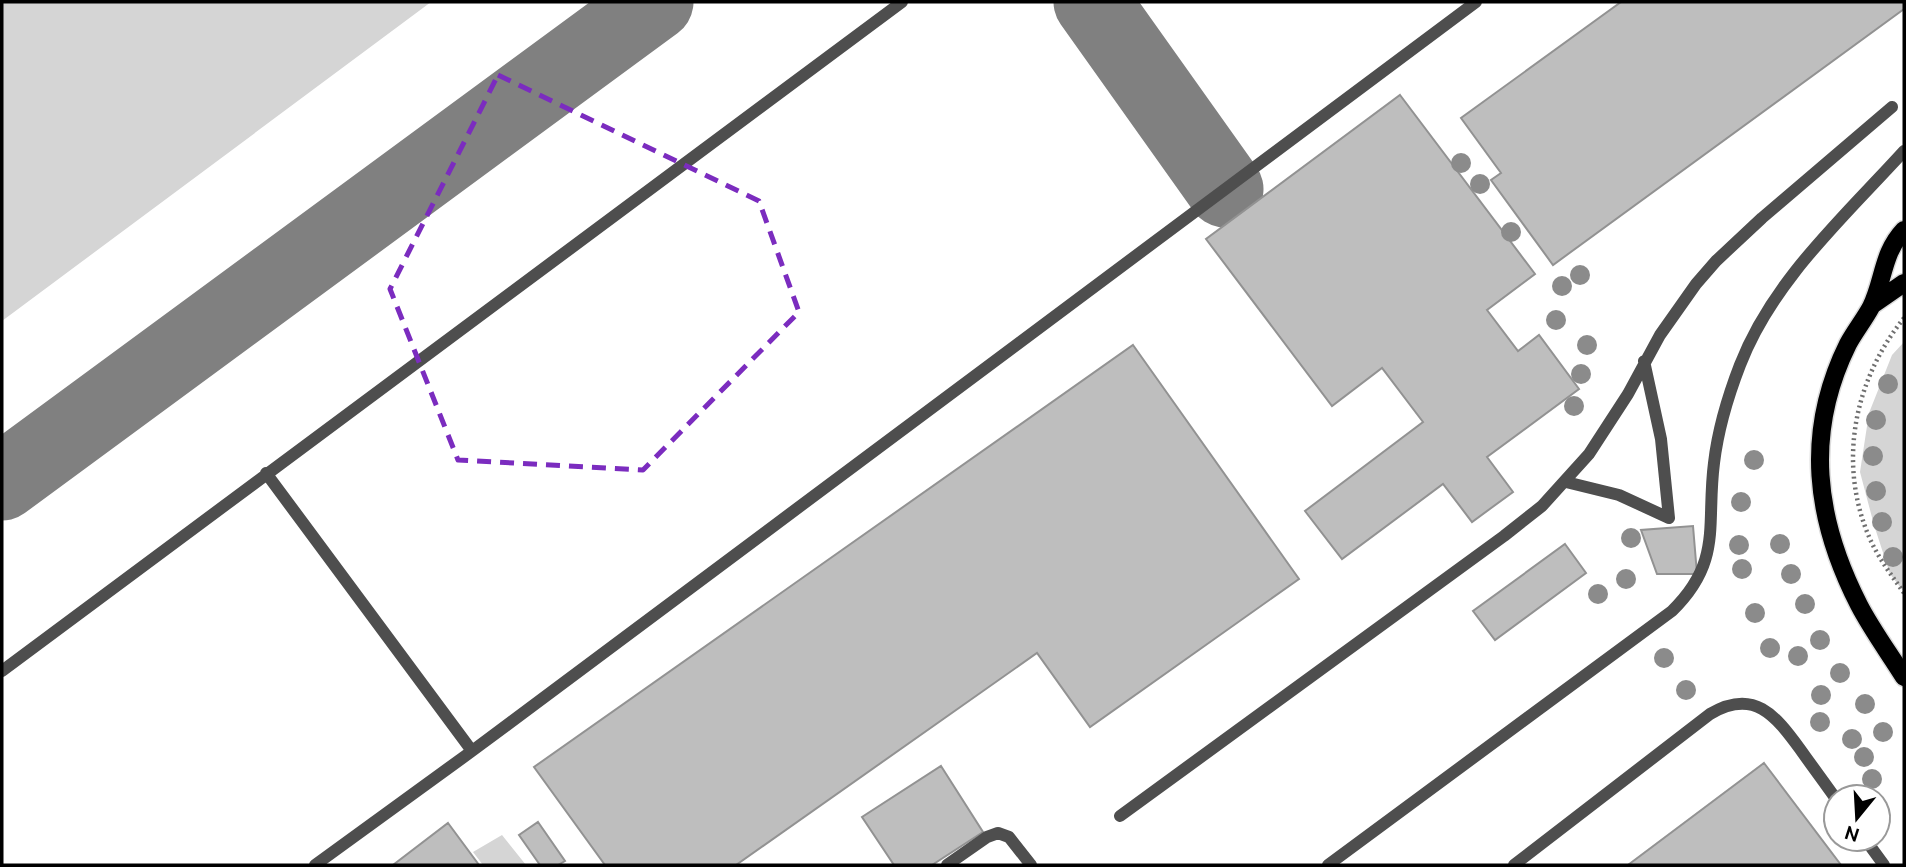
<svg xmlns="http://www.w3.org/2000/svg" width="1906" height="867" font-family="Ubuntu,sans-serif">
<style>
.green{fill:#d5d5d5}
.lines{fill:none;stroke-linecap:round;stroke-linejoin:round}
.taxiway{stroke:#808080;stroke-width:77}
.building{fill:#bebebe;stroke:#929292;stroke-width:2}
.primary-casing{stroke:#dbdbdb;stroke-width:21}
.path{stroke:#707070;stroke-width:4.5;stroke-dasharray:2 3.5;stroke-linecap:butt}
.lane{stroke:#4e4e4e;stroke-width:12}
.primary{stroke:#000;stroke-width:18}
.tree{fill:#8b8b8b}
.marked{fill:none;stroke:#7b2cbf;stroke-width:5;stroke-dasharray:14 9;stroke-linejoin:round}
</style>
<rect width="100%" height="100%" fill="#fff"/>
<path class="green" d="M2 2H431L2 321Z
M1904 342V592L1890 574 1874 525 1860 472 1869 413 1892 355Z
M502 835 526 865H483L473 852Z"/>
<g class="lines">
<path class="taxiway" d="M1092 2 1225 189
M2 482 655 2"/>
</g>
<path class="building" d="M1621 2H1904V9L1553 265 1491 180 1501 173 1461 118Z
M1400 95 1535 274 1487 310 1518 351 1539 335 1579 389 1487 457 1513 492 1472 522 1443 484 1342 559 1305 511 1423 422 1382 368 1332 406 1206 239Z
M1133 345 1299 579 1090 727 1037 653 736 865H605L534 767Z
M1693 526 1697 574H1657L1641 530Z
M1565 544 1586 573 1495 640 1473 611Z
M1764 763 1841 865H1628Z
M941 766 983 832 932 865H894L862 817Z
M538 822 565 861 558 865H540L519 835Z
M448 823 479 865H393Z"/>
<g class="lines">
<g class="primary-casing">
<path id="primary" d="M1904 230C1882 253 1884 281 1871 307 1864 320 1855 331 1848 344 1804 433 1815 519 1859 605 1872 630 1889 653 1904 677
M1872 305 1904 283"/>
</g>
<path class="path" d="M1904 318C1854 380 1837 464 1870 539 1879 559 1892 576 1904 593"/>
<path class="lane" d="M1644 361 1661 439 1669 518
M266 473 472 751
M1566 482 1619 495 1669 518
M2 671 902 2
M1120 816 1504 536 1542 506 1589 454 1628 394 1660 335 1696 284 1716 261 1762 218 1892 107
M1865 839 1884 865
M315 865 472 751 1476 2
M947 865 987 837 998 833 1009 837 1031 865
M1328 865 1672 611C1723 561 1706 525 1714 463 1718 429 1728 396 1740 365 1773 280 1844 217 1904 151
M1514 865 1710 714C1754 688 1775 715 1800 749 1812 766 1824 782 1836 799"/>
<use href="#primary" class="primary"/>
</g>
<g class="tree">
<circle cx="1461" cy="163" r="10"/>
<circle cx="1480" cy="184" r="10"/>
<circle cx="1511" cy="232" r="10"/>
<circle cx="1580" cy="275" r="10"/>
<circle cx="1562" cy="286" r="10"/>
<circle cx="1556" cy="320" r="10"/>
<circle cx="1587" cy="345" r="10"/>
<circle cx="1581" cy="374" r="10"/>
<circle cx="1888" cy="384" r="10"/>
<circle cx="1574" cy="406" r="10"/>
<circle cx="1876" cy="420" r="10"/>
<circle cx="1873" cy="456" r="10"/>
<circle cx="1754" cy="460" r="10"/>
<circle cx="1876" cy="491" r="10"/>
<circle cx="1741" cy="502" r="10"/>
<circle cx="1882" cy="522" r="10"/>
<circle cx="1631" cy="538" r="10"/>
<circle cx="1780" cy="544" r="10"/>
<circle cx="1739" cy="545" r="10"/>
<circle cx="1893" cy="557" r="10"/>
<circle cx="1742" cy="569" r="10"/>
<circle cx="1791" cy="574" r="10"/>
<circle cx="1626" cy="579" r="10"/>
<circle cx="1598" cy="594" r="10"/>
<circle cx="1805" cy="604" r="10"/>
<circle cx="1755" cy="613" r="10"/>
<circle cx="1820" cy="640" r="10"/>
<circle cx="1770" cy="648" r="10"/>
<circle cx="1798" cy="656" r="10"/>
<circle cx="1664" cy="658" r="10"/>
<circle cx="1840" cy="673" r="10"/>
<circle cx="1686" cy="690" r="10"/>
<circle cx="1821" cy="695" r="10"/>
<circle cx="1865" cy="704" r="10"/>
<circle cx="1820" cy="722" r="10"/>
<circle cx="1883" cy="732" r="10"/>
<circle cx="1852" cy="739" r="10"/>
<circle cx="1864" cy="757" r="10"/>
<circle cx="1872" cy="779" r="10"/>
</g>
<path class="marked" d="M498 75 759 201 799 312 643 470 458 460 390 289Z"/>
<rect width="1906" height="867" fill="none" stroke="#000000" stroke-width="7"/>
<g transform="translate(1857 818) rotate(198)"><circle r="33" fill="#ffffff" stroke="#999999" stroke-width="2"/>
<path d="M0-5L12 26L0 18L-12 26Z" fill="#000000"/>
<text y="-10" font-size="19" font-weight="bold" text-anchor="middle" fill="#000000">N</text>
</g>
</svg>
